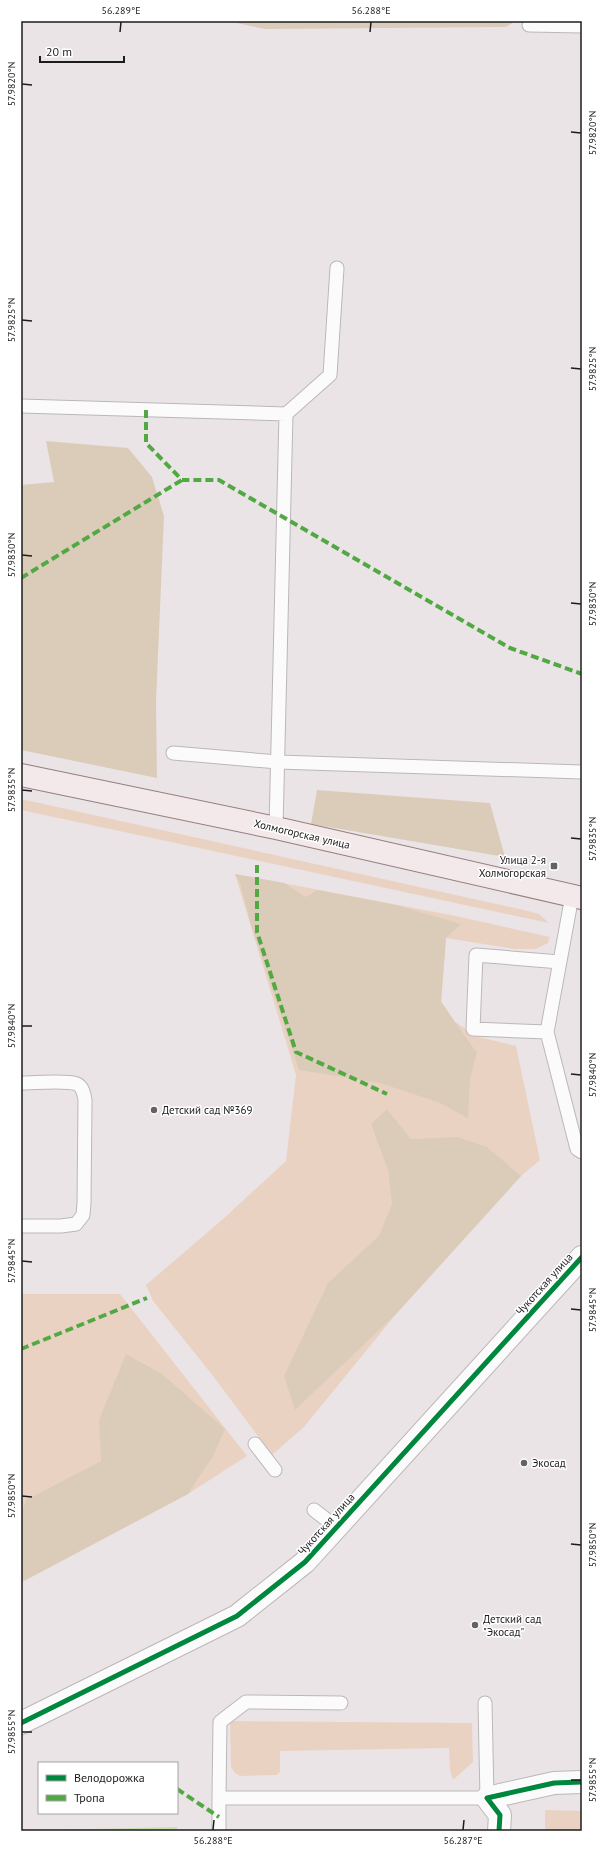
<svg xmlns="http://www.w3.org/2000/svg" width="603" height="1852" font-family="'PT Sans',sans-serif">
<style>
.grass{fill:#ead2c3}
.forest{fill:#dbccba}
.pitch{fill:#c7e1ad}
.lines{fill:none;stroke-linecap:round;stroke-linejoin:round}
.service-casing{stroke:#bbb7b9;stroke-width:15}
.minor-casing{stroke:#bbb7b9;stroke-width:24}
.secondary-casing{stroke:#957e7e;stroke-width:24}
.service{stroke:#fcfbfb;stroke-width:13}
.minor{stroke:#fcfbfb;stroke-width:22}
.secondary{stroke:#f3e9ea;stroke-width:22}
.quiet{stroke:#52a943;stroke-width:4;stroke-dasharray:8 4;stroke-linecap:butt}
.cycleway-casing{stroke:#fff;stroke-width:8}
.cycleway{stroke:#00873e;stroke-width:5}
.ticks{fill:none;stroke:#1c1c1c;stroke-width:1.5}
.poi-dot{fill:#646263;stroke:#fff;stroke-width:1.5}
.labels{text-anchor:middle;dominant-baseline:central;stroke-width:3;stroke-linejoin:round;paint-order:stroke}
.street-label{font-size:11px;fill:#1c1c1c;stroke:#fff}
.poi-label{font-size:11px;fill:#1c1c1c;stroke:#fff;text-anchor:start}
.neatline{fill:none;stroke:#1c1c1c;stroke-width:1.5}
.ticks-label{font-size:10px;text-anchor:middle;fill:#1c1c1c}
</style>
<rect width="100%" height="100%" fill="#ebe4e7"/>
<path class="grass" d="M21 799 524 910 539 914 549 923 21 810Z
M235 874 451 915 550 937 548 943 536 949H515L446 938 441 1001 455 1022 479 1037 516 1046 540 1160 521 1176 397 1313 304 1427 272 1455 213 1376 153 1301 146 1285 223 1219 286 1161 296 1075Z
M21 1294H120L247 1456 188 1494 21 1582Z
M230 1721 472 1723 473 1762 453 1780 450 1770 449 1748 280 1751V1772L276 1775 240 1776 235 1773 231 1767Z
M545 1810 582 1811V1831H545Z"/>
<path class="forest" d="M227 21H516L506 27 265 29Z
M46 441 128 448 152 477 164 516 156 701 157 778 21 750V485L54 482Z
M317 790 490 803 505 857 311 824Z
M235 874 284 883 306 897 317 890 396 905 461 924 446 938 441 1002 477 1053 470 1078 468 1118 440 1103 380 1083 299 1070 251 925 240 883Z
M387 1109 411 1139 458 1137 487 1147 521 1176 397 1313 295 1410 284 1376 328 1283 379 1236 392 1204 388 1170 371 1124Z
M126 1354 162 1374 225 1429 213 1456 188 1494 24 1581 21 1577V1515L26 1500 101 1461 99 1420Z"/>
<path class="pitch" d="M177 1827V1831H49V1830Z"/>
<g class="lines">
<g class="service-casing">
<path id="service" d="M529 25 582 26
M21 406 286 414 330 375 337 268
M173 753 278 762 582 772
M276 828 286 414
M572 896 547 1032 577 1149 582 1152
M547 1032 473 1029 476 955 560 962
M21 1226H61L76 1224 83 1215 84 1203 85 1100C84 1094 83 1087 77 1084 66 1080 35 1083 22 1083
M255 1444 275 1470
M314 1510 336 1527
M219 1798 220 1722 246 1702 341 1703
M219 1831V1798H487L485 1703"/>
</g>
<g class="minor-casing">
<path id="minor" d="M21 1723 237 1616 305 1562 582 1257
M499 1831 500 1815 487 1798 554 1783 582 1782"/>
</g>
<g class="secondary-casing">
<path id="secondary" d="M21 775 276 828 582 898"/>
</g>
<use href="#service" class="service"/>
<use href="#minor" class="minor"/>
<use href="#secondary" class="secondary"/>
<path class="quiet" d="M146 410V443L182 480H219L510 648 582 674
M21 578 182 480
M257 865V932L296 1052 387 1094
M21 1349 147 1298
M177 1789 219 1817"/>
<g class="cycleway-casing">
<path id="cycleway" d="M21 1723 237 1616 305 1562 582 1257
M499 1831 500 1815 487 1798 554 1783 582 1782"/>
</g>
<use href="#cycleway" class="cycleway"/>
</g>
<path class="ticks" d="M120 32 121 22M370 32 371 22M22 84 32 85M571 132 581 133M22 320 32 321M571 368 581 369M22 555 32 556M571 603 581 604M22 790 32 791M571 838 581 839M22 1026H32M571 1074 581 1075M22 1261 32 1262M571 1309 581 1310M22 1496 32 1497M571 1544 581 1545M22 1732H32M571 1780H581M213 1830 214 1820M463 1830 464 1820"/>
<g class="poi-dot">
<rect x="550" y="862" width="8" height="8" rx="2"/>
<circle cx="154" cy="1110" r="4"/>
<circle cx="524" cy="1463" r="4"/>
<circle cx="475" cy="1625" r="4"/>
</g>
<g class="labels">
<g class="street-label">
<text transform="translate(302 834) rotate(13)">Холмогорская улица</text>
<text transform="translate(544 1284) rotate(-48)">Чукотская улица</text>
<text transform="translate(326 1524) rotate(-48)">Чукотская улица</text>
</g>
<g class="poi-label">
<text x="546" y="860" text-anchor="end">Улица 2-я<tspan x="546" dy="13">Холмогорская</tspan></text>
<text x="162" y="1110">Детский сад №369</text>
<text x="532" y="1463">Экосад</text>
<text x="483" y="1619">Детский сад<tspan x="483" dy="13">"Экосад"</tspan></text>
</g>
</g>
<rect width="603" height="1852" fill="none" stroke="#ffffff" stroke-width="44"/>
<rect x="38" y="1762" width="140" height="52" fill="#ffffff" stroke="#a4a4a4"/>
<rect x="46" y="1775" width="20" height="6" fill="#00873e" stroke="#a4a4a4"/>
<text x="74" y="1782" font-size="12" fill="#1c1c1c">Велодорожка</text>
<rect x="46" y="1795" width="20" height="6" fill="#52a943" stroke="#a4a4a4"/>
<text x="74" y="1802" font-size="12" fill="#1c1c1c">Тропа</text>
<path d="M40 56v6h84v-6" fill="none" stroke="#1c1c1c" stroke-width="2"/>
<text x="46" y="56" font-size="12" fill="#1c1c1c" stroke="#ffffff" stroke-width="3" paint-order="stroke">20 m</text>
<rect x="22" y="22" width="559" height="1808" class="neatline"/>
<g class="ticks-label">
<text x="121" y="14">56.289°E</text>
<text x="371" y="14">56.288°E</text>
<text transform="translate(11 84) rotate(-90)" y="4">57.9820°N</text>
<text transform="translate(592 133) rotate(-90)" y="4">57.9820°N</text>
<text transform="translate(11 320) rotate(-90)" y="4">57.9825°N</text>
<text transform="translate(592 369) rotate(-90)" y="4">57.9825°N</text>
<text transform="translate(11 555) rotate(-90)" y="4">57.9830°N</text>
<text transform="translate(592 604) rotate(-90)" y="4">57.9830°N</text>
<text transform="translate(11 790) rotate(-90)" y="4">57.9835°N</text>
<text transform="translate(592 839) rotate(-90)" y="4">57.9835°N</text>
<text transform="translate(11 1026) rotate(-90)" y="4">57.9840°N</text>
<text transform="translate(592 1075) rotate(-90)" y="4">57.9840°N</text>
<text transform="translate(11 1261) rotate(-90)" y="4">57.9845°N</text>
<text transform="translate(592 1310) rotate(-90)" y="4">57.9845°N</text>
<text transform="translate(11 1496) rotate(-90)" y="4">57.9850°N</text>
<text transform="translate(592 1545) rotate(-90)" y="4">57.9850°N</text>
<text transform="translate(11 1732) rotate(-90)" y="4">57.9855°N</text>
<text transform="translate(592 1780) rotate(-90)" y="4">57.9855°N</text>
<text x="213" y="1844">56.288°E</text>
<text x="463" y="1844">56.287°E</text>
</g>
</svg>
